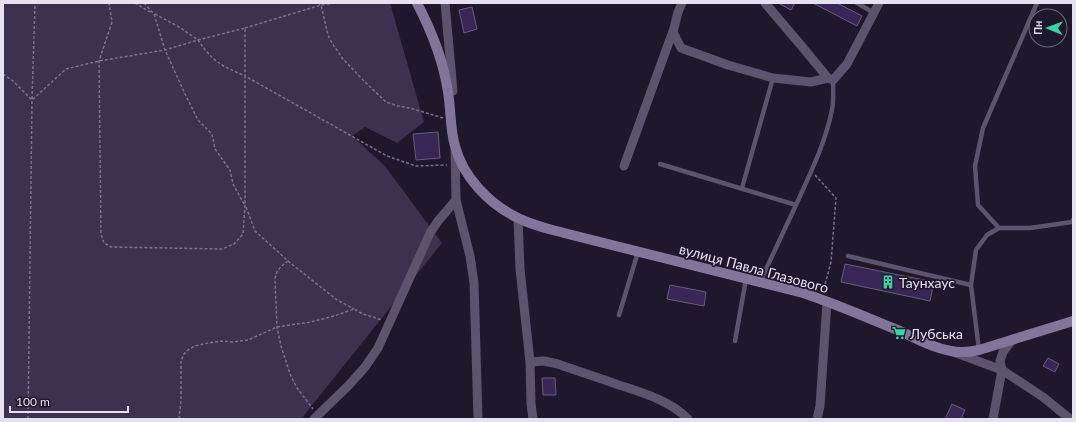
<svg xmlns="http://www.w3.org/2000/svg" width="1076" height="422" font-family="Lato,sans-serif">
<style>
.green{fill:#3c314e}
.building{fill:#392656;stroke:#665d77}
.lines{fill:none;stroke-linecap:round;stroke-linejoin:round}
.path{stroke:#7a7386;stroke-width:1.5;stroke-dasharray:3 2;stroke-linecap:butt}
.service{stroke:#5c546c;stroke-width:4.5}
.minor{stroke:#5c546c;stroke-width:9}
.secondary{stroke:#81759a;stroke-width:10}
.labels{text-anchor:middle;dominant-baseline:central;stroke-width:3.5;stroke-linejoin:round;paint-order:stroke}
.street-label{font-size:14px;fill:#e6e1f0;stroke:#1f172c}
.poi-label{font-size:14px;fill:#e6e1f0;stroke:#1f172c;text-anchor:start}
</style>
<rect width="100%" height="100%" fill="#1f172c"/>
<path class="green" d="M3 3H390L424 122 397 143 365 127 352 136 385 166 442 243 301 419H3Z"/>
<path class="building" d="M778 3H795L791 10Z
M813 3H837L862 16 857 26Z
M472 7 477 29 464 33 459 10Z
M438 132 440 158 416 160 413 134Z
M845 264 934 282 930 301 841 282Z
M670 285 706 292 704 306 667 299Z
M1048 358 1059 364 1055 372 1043 366Z
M542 378H555L556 395H543Z
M952 404 965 410 961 419H945Z"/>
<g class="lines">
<path class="path" d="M135 3 152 13
M144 3 154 14 165 50 185 94 198 120 212 134 215 149 230 170 233 184 244 204
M318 3 321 5 328 35 332 43 343 59 366 83 386 102 398 106 410 108 443 118
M155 14 179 27 198 40 245 28V76L387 156 416 166 447 165
M245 28 321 5 334 3
M3 74 13 81 32 100 66 69 99 61 165 50 198 40C213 62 220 65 245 76V205L243 234 234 244 222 249 111 247 104 243 101 234 99 61 112 22 109 3
M815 175 836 198 831 262 823 292
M246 207 255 231 288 261C280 267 276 270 275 280L277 327 281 346 290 374 297 388 313 409
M288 261 337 300 354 309
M28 419 32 100 35 3
M179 419 181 401V361L184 354 188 350 195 346 208 343 221 341 233 342 248 340 277 327 311 322 334 316 354 309 363 314 382 320"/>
<path class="service" d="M857 3 874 13
M660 164 796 205 760 282
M742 188 773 78
M796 205C810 174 825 144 832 110 834 100 833 90 833 80
M999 228 978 205 975 166 983 128 1037 3
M848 256 971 285 979 350
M971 285 976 250 987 235 999 228H1030L1072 222 1073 220
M619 315 638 252
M735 341 746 279"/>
<path class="minor" d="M445 3 453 91
M682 3 678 12 673 32 681 48 728 65 773 78 811 82 828 78
M765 3 799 43 828 78 833 80 847 64 879 3
M455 149 456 200 470 256 474 283 478 419
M624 166 673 31
M518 218 520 269 530 362 531 403 533 419
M956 353 1002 370 1043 397 1070 419
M530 362 544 361 558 364C577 371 597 377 616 384 640 392 670 400 688 419
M314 419 349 385 365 367 378 348 430 233 438 221 456 200
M817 419 820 406 827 302
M993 419 1002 370 1000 361 1003 352 1013 339"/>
<path class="secondary" d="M417 3C432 32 443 59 448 92 451 110 450 129 455 146 463 177 489 204 518 218 532 225 549 229 564 233L803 293C836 304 868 318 900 331 917 339 933 348 951 351 960 353 970 352 979 350L1073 321"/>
</g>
<defs>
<g id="building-bare" transform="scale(1.08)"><path d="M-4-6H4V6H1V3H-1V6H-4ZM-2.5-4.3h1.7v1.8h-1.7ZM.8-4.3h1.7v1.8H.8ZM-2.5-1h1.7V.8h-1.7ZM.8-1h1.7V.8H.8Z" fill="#38d4a6" stroke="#1f172c" stroke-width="2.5" paint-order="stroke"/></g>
<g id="supermarket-bare" transform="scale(1.08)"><path d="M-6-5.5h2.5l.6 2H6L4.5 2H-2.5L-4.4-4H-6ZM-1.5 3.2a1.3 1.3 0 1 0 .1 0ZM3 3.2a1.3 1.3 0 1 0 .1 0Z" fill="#38d4a6" stroke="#1f172c" stroke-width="2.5" paint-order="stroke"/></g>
</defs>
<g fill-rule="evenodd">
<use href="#building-bare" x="888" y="282"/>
<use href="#supermarket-bare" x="899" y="333"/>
</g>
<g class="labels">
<g class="street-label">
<text transform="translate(754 268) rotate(15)">вулиця Павла Глазового</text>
</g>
<g class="poi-label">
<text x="899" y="282">Таунхаус</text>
<text x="910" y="333">Лубська</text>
</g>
</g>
<rect width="1076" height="422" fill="none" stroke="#e6e1f0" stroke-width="8"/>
<g transform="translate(1048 28) rotate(271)"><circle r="19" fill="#1f172c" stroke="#6f687a"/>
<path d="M0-3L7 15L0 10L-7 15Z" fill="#38d4a6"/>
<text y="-6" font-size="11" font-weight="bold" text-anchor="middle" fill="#e6e1f0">Пн</text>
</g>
<path d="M10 406v6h118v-6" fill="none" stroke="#e6e1f0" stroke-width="2"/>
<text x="16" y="406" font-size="12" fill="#e6e1f0" stroke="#1f172c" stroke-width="3" paint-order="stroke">100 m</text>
</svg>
